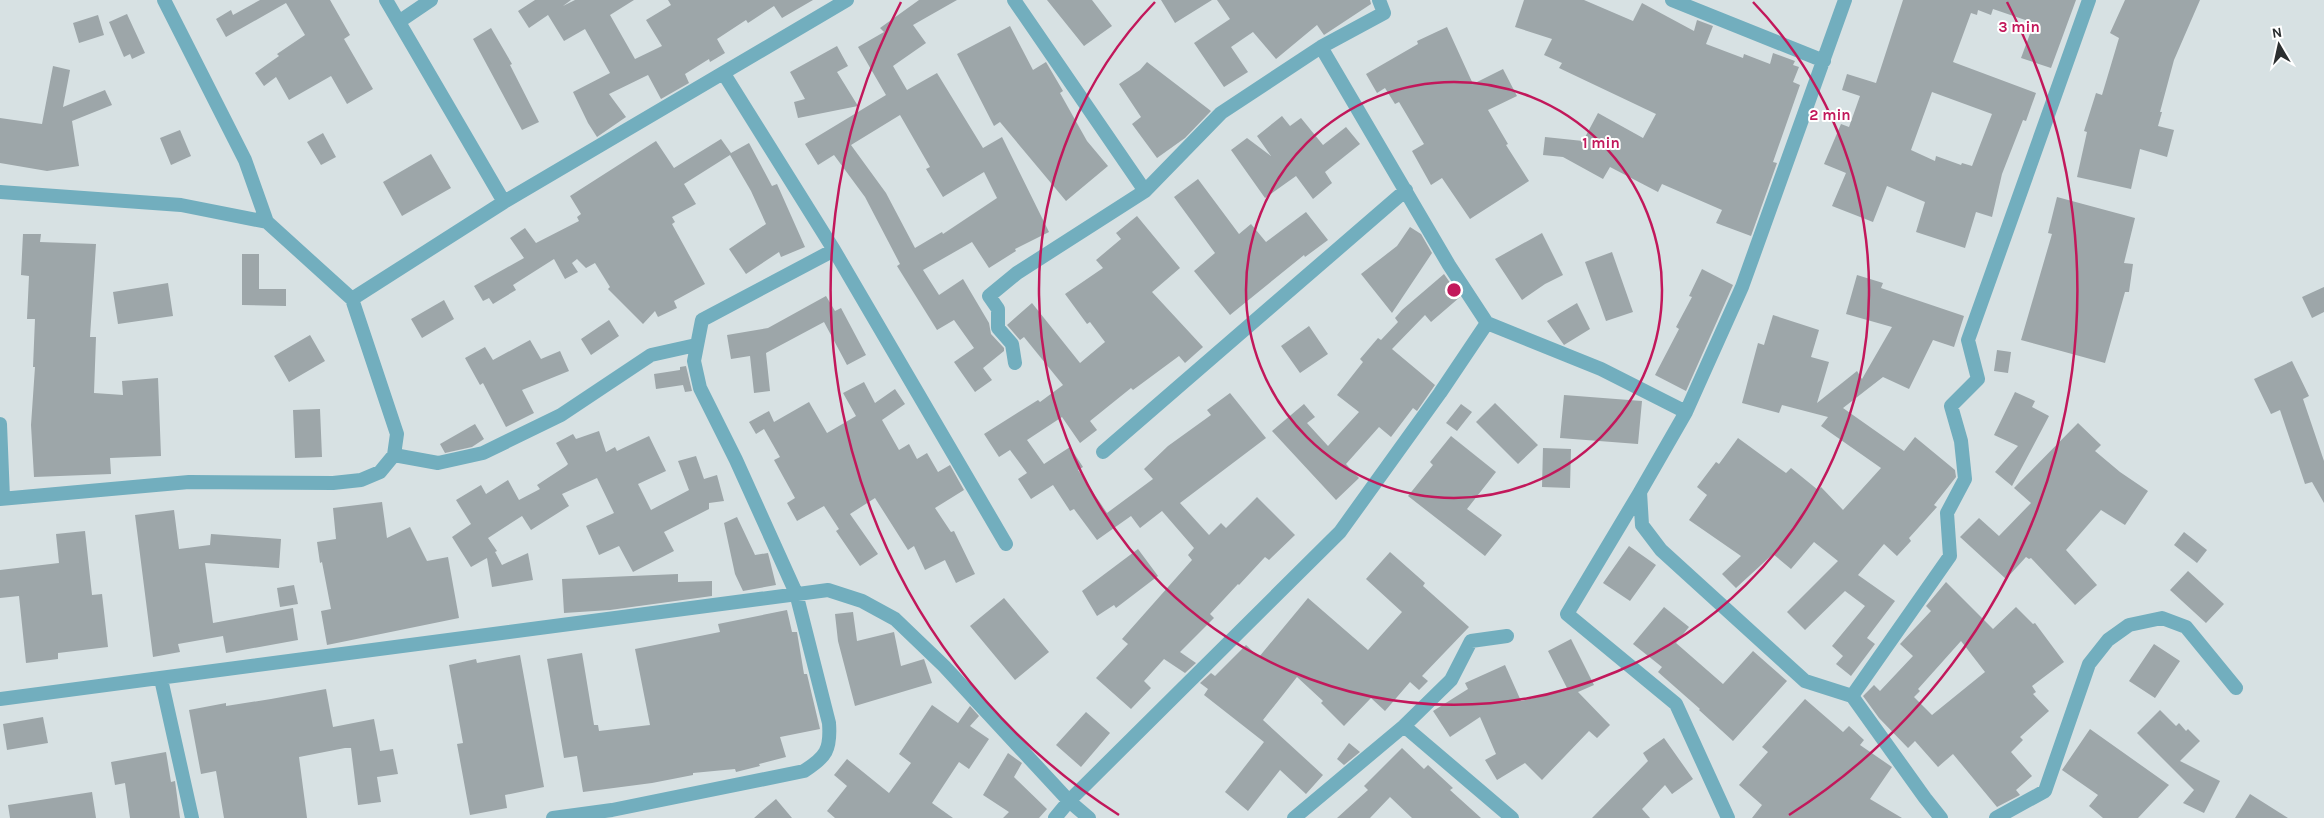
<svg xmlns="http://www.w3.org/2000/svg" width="2324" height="818" font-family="Karla,sans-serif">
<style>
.building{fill:#9da6a9;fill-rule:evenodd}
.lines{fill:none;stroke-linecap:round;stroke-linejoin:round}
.minor{stroke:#72aebe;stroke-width:14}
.ring{fill:none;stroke:#c2185b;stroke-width:2.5}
.centre{fill:#c2185b;stroke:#fff;stroke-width:2.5}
.ring-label{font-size:15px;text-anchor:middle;font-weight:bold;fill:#c2185b;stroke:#fff;stroke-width:4;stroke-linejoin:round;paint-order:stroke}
</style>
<rect width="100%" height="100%" fill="#d7e1e3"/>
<path class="building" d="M260 0H330L350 35 344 39 373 89 347 104 331 76 289 100 276 77 264 86 255 73 279 56 277 54 305 35 286 3 226 37 216 19 231 10 233 15Z
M535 0H571L563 6 575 0H634L610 15 635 59 662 46 646 20 671 5 668 0H813L782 18 774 6 748 23 746 20 717 39 725 53 710 62 709 59 685 74 689 83 661 99 648 75 609 94 626 117 597 137 588 123 573 92 610 73 585 29 564 41 548 15 529 28 518 11Z
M919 0H957L913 25 926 43 893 66 907 90 937 73 983 148 1002 137 1049 232 1015 249 1016 251 989 268 972 242 923 270 939 295 963 279 989 323 991 334 1004 348V351L983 368 992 380 975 392 954 362 974 348 954 320 937 330 897 266 900 264 865 197 834 155 818 165 805 144 886 95 858 47 884 32 880 28ZM900 115 930 167 926 169 943 197 984 172 997 198 943 234 942 232 915 248 886 193 851 145Z
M1047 0H1092L1112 26 1084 46Z
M1161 0H1212L1175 23Z
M1217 0H1370L1371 4 1324 35 1317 25 1276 59 1253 32 1231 47 1248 72 1224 87 1194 43 1230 19Z
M1524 0H1584L1633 21 1642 3 1694 31 1697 20 1713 26 1706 44 1743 58 1744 54 1770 64 1773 53 1795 61 1793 65 1799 67 1793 82 1800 85 1773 162 1777 163 1751 236 1716 223 1722 210 1662 184 1658 192 1610 167 1603 179 1563 157 1543 155 1545 137 1583 141 1598 113 1643 138 1656 114 1559 68 1562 63 1544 55 1552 39 1515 27Z
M1903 0H2076L2051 68 2021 58 2034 23 1993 9 1991 15 1978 10 1977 15 1971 13 1953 62 2036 93 2026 121 2023 120 2002 174 1992 217 1976 212 1965 248 1916 232 1925 202 1887 186 1873 222 1832 206 1846 173 1824 164 1841 124 1849 127 1860 96 1842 90 1847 74 1876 83ZM1932 92 1992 114 1972 166 1962 163 1961 165 1936 156 1935 161 1911 150Z
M2125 0H2200L2174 60 2160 112H2162L2158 126 2174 130 2167 157 2140 149 2131 189 2077 177 2087 132 2084 131 2096 93 2102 95 2119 38 2110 33Z
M127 14 145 53 132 59 130 54 124 57 109 22Z
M98 15 104 35 79 43 73 23Z
M1010 26 1033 70 1046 62 1063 91 1060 93 1087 141 1108 166 1066 201 1000 122 994 126 957 54Z
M1447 27 1473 84 1503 69 1517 96 1488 110 1508 144 1506 145 1529 181 1470 219 1442 178 1431 185 1412 151 1424 144 1399 102 1395 104 1385 88 1377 93 1366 74 1418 44 1417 41Z
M491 28 512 64 510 65 539 122 522 130 473 39Z
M837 46 848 66 837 72 858 106 798 118 794 102 805 99 790 72Z
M1147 62 1211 111 1185 138 1157 158 1132 124 1141 117 1119 84 1140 70Z
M53 66 70 70 63 107 105 90 112 105 72 121 79 166 47 171 0 163V118L42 124Z
M1282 116 1290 126 1301 118 1323 145 1346 127 1360 144 1325 172 1332 183 1313 199 1296 176 1265 198 1231 150 1247 138 1271 156 1257 136Z
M180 130 191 156 171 165 160 138Z
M323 133 336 157 321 165 307 142Z
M721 139 731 153 749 143 772 186 777 184 805 247 781 257 779 252 746 274 729 249 766 224 751 191 730 155 684 184 696 204 672 217 675 222 672 224 705 284 674 301 677 308 658 317 655 311 643 324 608 289 610 287 595 263 586 268 577 259 572 263 578 272 565 279 554 259 513 285 516 290 493 304 489 298 483 301 474 286 524 258 510 238 525 228 536 243 579 221 577 217 581 214 570 196 656 141 674 168Z
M431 154 451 188 402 216 383 182Z
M1198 179 1239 234 1251 224 1266 242 1306 212 1328 240 1305 257 1304 255 1230 315 1194 271 1215 253 1174 197Z
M2057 197 2135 218 2124 263 2133 264 2129 292H2125L2105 363 2021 340 2052 234 2048 233Z
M1137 216 1180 268 1152 292 1203 347 1185 363 1179 356 1133 390 1131 388 1090 421 1097 430 1080 443 1062 417 1027 440 1044 464 1070 447 1083 467 1078 470 1107 513 1153 479 1144 469 1168 446 1211 415 1207 410 1230 393 1266 438 1180 503 1209 535 1221 523 1226 528 1257 497 1295 535 1269 560 1265 557 1239 585 1238 584 1210 614 1214 618 1180 652 1196 663 1185 673 1164 659 1144 681 1151 688 1131 709 1096 678 1128 644 1122 639 1192 560 1188 555 1194 548 1162 511 1140 528 1131 516 1097 540 1074 509 1070 511 1053 485 1031 499 1018 479 1027 473 1010 450 999 457 984 434 1038 400 1040 402 1063 385 1024 337 1020 340 1007 325 1032 303 1080 363 1105 342 1090 322 1087 324 1065 294 1103 268 1096 260 1121 239 1116 233Z
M1410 227 1421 234 1432 253 1392 313 1361 274 1397 246Z
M1542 233 1563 275 1545 284 1522 300 1495 259Z
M23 234H41L40 242 96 244 90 337H96L94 393 123 395 122 381 158 378 161 456 110 458 111 474 34 477 31 425 35 367H33L35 319H27L29 276 21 275Z
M1612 252 1633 312 1606 321 1585 262Z
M242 254H259V289H286V306L242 305Z
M1702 269 1733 285 1686 391 1655 375 1679 329 1676 327 1692 297 1689 296Z
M1444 274 1460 297 1431 322 1425 315 1392 349 1435 385 1417 411 1413 408 1391 437 1379 427 1346 464 1359 478 1336 500 1272 431 1304 404 1315 417 1307 423 1328 446 1359 412 1337 395 1363 362 1360 359 1378 338 1381 340 1398 322 1395 318 1402 310Z
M1857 275 1883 283 1881 288 1964 316 1954 347 1933 340 1909 389 1883 377 1843 408 1904 451 1915 437 1955 470 1956 477 1934 505 1937 507 1909 538 1911 541 1897 556 1884 544 1858 575 1895 601 1867 638 1875 644 1851 676 1836 664 1843 656 1832 646 1865 606 1845 591 1805 630 1787 612 1838 561 1814 542 1791 569 1773 554 1736 588 1722 574 1741 556 1689 520 1707 495 1697 487 1716 462 1719 464 1738 438 1786 473 1791 468 1818 490 1821 487 1843 510 1881 468 1821 426 1828 417 1782 405 1779 413 1742 403 1758 343 1764 345 1773 315 1819 330 1811 357 1829 362 1817 403 1857 371 1862 379 1892 327 1846 314Z
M168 283 173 316 118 324 113 292Z
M2324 287V312L2312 318 2302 297Z
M826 296 835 311 841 308 866 355 847 365 824 322 766 353 770 391 754 393 750 356 731 359 727 335 768 328Z
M444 300 454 319 422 338 411 319Z
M1577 303 1590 329 1564 345 1547 321Z
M609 320 619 336 591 355 581 339Z
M1309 326 1328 354 1300 373 1281 346Z
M310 335 325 361 289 382 274 356Z
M530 340 541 359 560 351 569 371 522 390 534 413 506 427 483 383 480 385 465 358 485 347 493 360Z
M1997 350 2011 352 2008 373 1994 371Z
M2292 361 2309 396 2303 399 2324 461V503L2312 482 2305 484 2280 410 2271 414 2254 379Z
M686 366 692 391 685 392 683 385 656 389 654 374 680 370V367Z
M864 382 875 403 895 389 905 404 882 420 899 450 909 444 917 459 927 453 938 472 950 465 964 490 935 508 951 532 954 531 975 574 956 583 945 560 925 570 914 546 908 550 875 498 850 514 878 554 860 566 836 531 839 529 824 506 797 521 787 503 795 498 774 460 780 457 764 429 756 434 749 422 769 411 774 422 809 402 827 433 856 416 843 393Z
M2015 392 2035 401 2032 407 2049 416 2012 486 1995 472 2018 446 1994 435Z
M1564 395 1642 401 1638 444 1560 438Z
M1495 403 1538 445 1518 464 1476 422Z
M1461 404 1472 412 1457 431 1446 423Z
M320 409 322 457 295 458 293 410Z
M2078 423 2101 445 2095 451 2120 472 2148 491 2125 525 2101 510 2066 550 2097 585 2075 605 2031 558 2029 559 2026 557 2006 579 1960 537 1979 518 1999 536 2031 503 2014 488Z
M475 424 484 439 472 447 445 453 440 444Z
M599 431 606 452 615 447 617 451 649 436 666 471 638 484 651 510 689 490 678 461 696 456 704 479 717 475 724 501 709 503V509L664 532 674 551 633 572 619 546 599 555 586 526 614 513 597 478 562 494 569 506 531 530 522 516 488 538 497 551 495 552 502 565 528 553 533 580 492 587 487 558 471 567 452 537 471 524 456 500 481 485 486 494 508 480 519 500 540 489 537 485 566 466 568 464 556 443 573 434 576 439Z
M1451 436 1496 472 1467 509 1502 535 1485 556 1408 496 1433 465 1430 462Z
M1543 448 1571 449 1570 488 1542 487Z
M382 502 387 538 410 527 427 561 448 557 459 618 327 645 321 611 331 609 322 562 320 563 317 542 336 539 333 508Z
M174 510 179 549 210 545 211 534 281 539 279 568 205 563 213 623 293 608 298 640 226 653 223 636 178 644 180 652 153 657 135 515Z
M737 517 755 555 768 553 776 585 743 591 735 574 724 523Z
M85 531 92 595 102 594 108 647 58 653V659L26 663 19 596 0 598V570L59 563 56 534Z
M2184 532 2207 550 2197 563 2174 545Z
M1629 546 1656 565 1630 601 1603 583Z
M1138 549 1158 576 1116 608 1114 605 1097 616 1082 591Z
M1390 552 1425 583 1423 586 1469 627 1422 676 1428 681 1419 690 1410 682 1385 711 1371 698 1344 726 1321 703 1323 701 1297 677 1263 720 1323 775 1306 794 1280 770 1248 811 1225 792 1264 742 1204 695 1208 689 1200 683 1211 673 1215 676 1246 645 1259 657 1308 598 1368 650 1402 612 1366 579Z
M2188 571 2224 604 2206 623 2170 590Z
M678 574V582L712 581V596L610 610 564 613 562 579Z
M1946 582 1993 629 2016 607 2033 624 2035 623 2064 662 2032 686 2036 692 2033 694 2049 711 2020 737 2023 740 2011 752 2032 776 2016 790 2020 795 1997 807 1953 754 1938 767 1915 741 1908 748 1879 718 1863 696 1874 685 1880 691 1913 656 1900 644 1931 611 1926 606ZM1961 641 1985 672 1932 715 1914 697 1920 691 1918 689Z
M294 585 298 604 280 607 277 588Z
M1004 598 1049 652 1015 680 970 626Z
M1664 607 1689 627 1676 643 1723 684 1753 651 1787 681 1733 741 1699 710 1700 709 1658 672 1662 667 1633 644Z
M787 610 792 632H797L804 674H807L820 729 780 737 786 757 759 764 760 766 736 772 735 769 693 773V775L652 783 583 792 577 756 564 758 547 659 582 653 594 725H598L599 731 650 725 635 649 720 632 718 624Z
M853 612 857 641 894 632 901 666 924 659 932 683 855 706 838 641 835 614Z
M1571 639 1594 685 1578 692 1610 725 1597 738 1589 731 1542 780 1525 763 1497 780 1485 760 1496 754 1480 717 1450 737 1433 711 1468 689 1465 683 1505 665 1521 701 1568 690 1548 651Z
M2154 644 2180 661 2155 698 2129 681Z
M520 655 544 787 505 795 507 808 470 815 457 744 463 743 449 665 476 659 477 663Z
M326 689 333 727 374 719 380 751 393 749 398 774 377 777 381 802 358 805 351 748H345L299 757 307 818H224L216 771 201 774 189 710 226 703V706L271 699Z
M1805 699 1843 732 1849 726 1864 740 1860 745 1892 767 1870 799 1902 818H1752L1762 805 1739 785 1768 752 1762 747Z
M932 705 958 723 970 706 979 716 970 726 989 739 969 769 959 762 932 803 953 818H835L827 811 847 786 834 775 847 759 889 793 911 763 899 754Z
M2160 710 2176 726 2179 723 2186 731 2188 729 2200 741 2180 761 2220 781 2204 813 2183 803 2194 790 2137 733Z
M1086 712 1110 733 1081 767 1056 745Z
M43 717 48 743 7 750 3 724Z
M2090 729 2169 785 2138 818H2103L2089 806 2098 795 2062 770Z
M1664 738 1693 779 1672 794 1665 785 1642 809 1650 818H1592L1648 761 1643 753Z
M1349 743 1360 752 1344 765 1337 759Z
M1402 748 1424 769 1428 765 1453 788 1450 790 1481 818H1412L1390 797 1370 818H1337L1368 790 1364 786Z
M166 752 171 782 175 781 180 818H130L125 783 115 785 111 762Z
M1008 753 1022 763 1014 777 1047 809 1039 818H1003L1009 812 983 795Z
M92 792 96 818H10L8 805Z
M2250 794 2288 818H2235Z
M776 799 792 818H754Z"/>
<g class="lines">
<path class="minor" d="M164 0 245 160 267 222
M386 0 504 202
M1014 0 1145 191
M1672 0 1824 61
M1845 0 1742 287 1686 412 1640 492 1642 525 1661 550 1805 681 1852 696 1925 798 1941 818
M400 21 431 0
M1321 47 1449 265 1487 323 1601 369 1686 412
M724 74 834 250 1006 544
M0 192 181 205 267 222 352 299 397 434 394 455 380 472 361 480 333 483 189 482 0 499
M352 299 504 202 847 0
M1015 363 1012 344 998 328V309L989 296 1017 273 1145 191 1221 113 1321 47 1384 13 1379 0
M0 424 3 498
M1103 452 1406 190
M394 455 438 463 483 453 561 415 651 355 696 345
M1640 492 1567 614 1676 704 1728 818
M161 679 192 818
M1852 696 1950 556 1947 513 1965 479 1961 441 1951 406 1978 379 1968 340 2089 0
M0 699 828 590 862 601 895 619 944 666 1069 801 1089 818
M1404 726 1512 818
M553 818 612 810 804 771C826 757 831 750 829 723L796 593 736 460 700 388 694 361 702 320 834 250
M1055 818 1069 801 1340 532 1440 393 1487 323
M1294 818 1404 726 1451 680 1471 641 1507 636
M1996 818 2045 791 2089 664 2108 640 2129 625 2162 618 2186 627 2236 688"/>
</g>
<g class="ring">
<circle cx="1454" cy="290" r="208"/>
<path d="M1753 2A415 415 0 1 1 1155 2"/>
<path d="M1119 815A623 623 0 0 1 901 2M2007 2A623 623 0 0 1 1789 815"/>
</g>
<circle cx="1454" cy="290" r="8" class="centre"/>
<g class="ring-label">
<text x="2019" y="32">3 min</text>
<text x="1830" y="120">2 min</text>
<text x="1601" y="148">1 min</text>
</g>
<g transform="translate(2279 45) rotate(351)" stroke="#ffffff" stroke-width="4" paint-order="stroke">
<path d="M0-4L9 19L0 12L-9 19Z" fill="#2b2f30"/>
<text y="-8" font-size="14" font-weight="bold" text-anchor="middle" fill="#2b2f30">N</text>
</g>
</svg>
